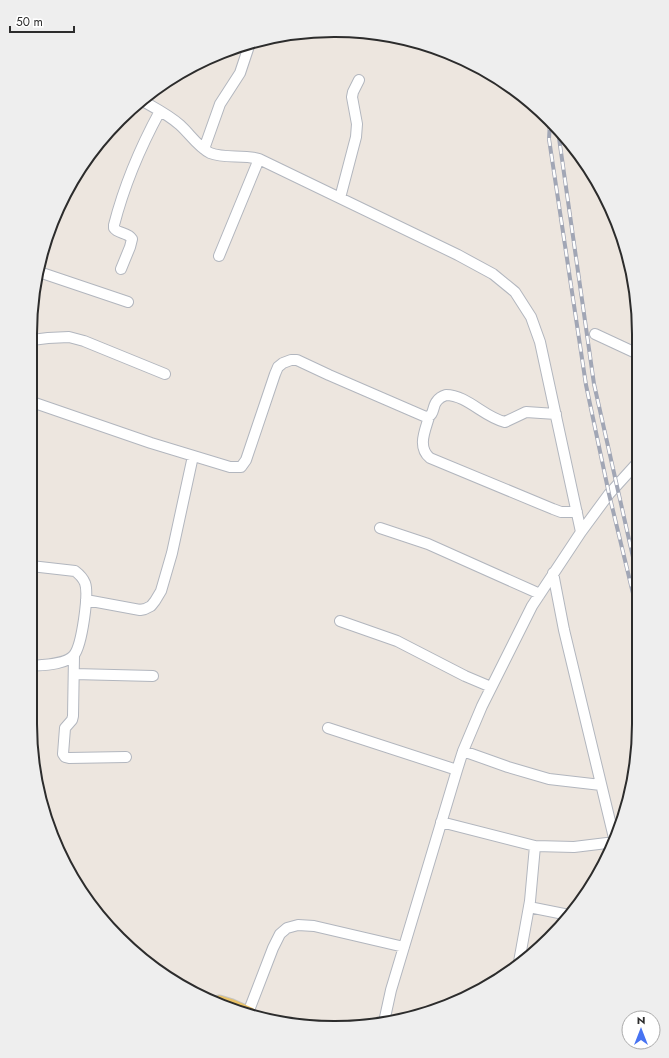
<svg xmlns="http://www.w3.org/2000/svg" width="669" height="1058" font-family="Jost,sans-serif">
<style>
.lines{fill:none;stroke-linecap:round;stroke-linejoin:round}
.minor-casing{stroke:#b2b6be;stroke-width:12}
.major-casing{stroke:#c4c4c4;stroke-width:15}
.minor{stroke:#fff;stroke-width:10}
.major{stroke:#eac266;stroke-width:13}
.rail-casing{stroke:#a1a6b5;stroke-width:4}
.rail{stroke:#fff;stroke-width:2.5;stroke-dasharray:8;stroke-linecap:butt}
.rim{fill:none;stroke:#2c2c2c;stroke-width:2}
</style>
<rect width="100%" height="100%" fill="#ede6df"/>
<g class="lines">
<g class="minor-casing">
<path id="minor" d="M141 100C155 108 169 115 180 125 190 134 198 147 210 153 225 159 243 154 259 159L458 255 493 274 515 292 531 317 540 342 581 532
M204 149 220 104 240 73 250 43
M340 198 356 137 357 124 352 97 353 92 359 80
M219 256 259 159
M121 269 130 247 132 239C128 232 118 234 114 228V225C124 186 141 146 160 111
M39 272 128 302
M595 334 638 354
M32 340 48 338 69 337 84 341 165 374
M32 402 151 443 230 467H241L246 460 275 374 278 367 283 363 291 360H297L329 375 426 417C435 416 432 406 437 401 439 398 443 396 446 395 467 395 485 418 505 422L526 412 556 414
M429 417C425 431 417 447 430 458L553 509 561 512H577
M380 528 428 544 540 594
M553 573 564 630 615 842
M86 600 140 610 145 609 151 606 155 601 161 591 172 553 193 456
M340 621 397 641 465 676 491 687
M74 656 73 716 72 720 65 728 63 754 65 757 69 758 126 757
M30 666C42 665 66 665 74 655 82 645 89 594 85 583 83 578 79 574 75 571L31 566
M74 674 153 676
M328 728 457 770
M463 751 508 767 549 779 601 785
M441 822 535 846 574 847 615 842
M529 907 569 915
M519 962 530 901 535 846
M248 1013 273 948 280 934 287 928 298 925 314 926 404 947
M384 1022 391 990 457 770 463 751 482 706 532 606 581 532 609 494 638 462"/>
</g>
<g class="major-casing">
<path id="major" d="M219 1002 232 1006 250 1014"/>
</g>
<use href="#minor" class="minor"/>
<use href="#major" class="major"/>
<g class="rail-casing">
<path id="rail" d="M550 122 549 139 586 385 609 494 637 610
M560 130 559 138 594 384 637 575"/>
</g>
<use href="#rail" class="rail"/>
</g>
<path d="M0 0H669V1058H0ZM334 37H335A297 297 0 0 1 632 334V724A297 297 0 0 1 335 1021H334A297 297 0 0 1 37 724V334A297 297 0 0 1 334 37Z" fill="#eee" fill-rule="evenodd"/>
<path class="rim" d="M334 37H335A297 297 0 0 1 632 334V724A297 297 0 0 1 335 1021H334A297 297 0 0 1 37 724V334A297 297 0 0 1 334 37Z"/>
<g transform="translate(641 1030)"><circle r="19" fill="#ffffff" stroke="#ababab"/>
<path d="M0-3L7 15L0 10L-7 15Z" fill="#4773f2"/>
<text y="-6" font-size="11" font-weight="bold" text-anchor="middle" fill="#2c2c2c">N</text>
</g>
<path d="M10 26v6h64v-6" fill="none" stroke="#2c2c2c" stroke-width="2"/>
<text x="16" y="26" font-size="12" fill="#2c2c2c" stroke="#ffffff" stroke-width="3" paint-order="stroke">50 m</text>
</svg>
